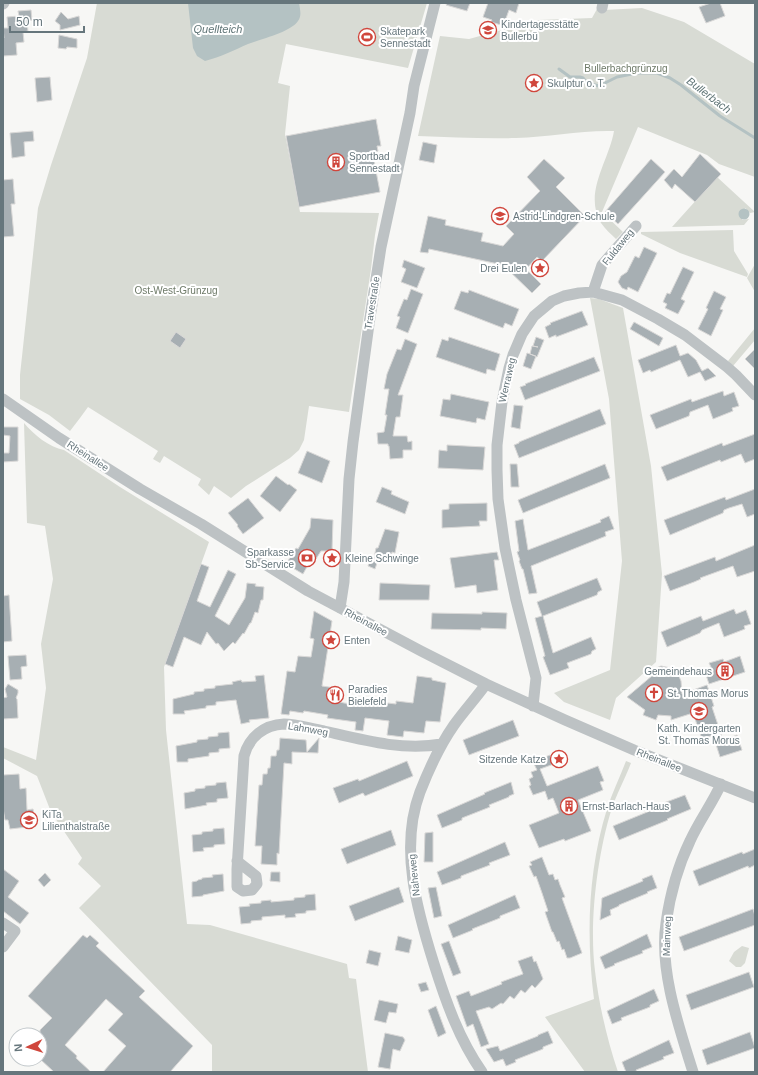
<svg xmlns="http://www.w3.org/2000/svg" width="758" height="1075" font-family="Helvetica,sans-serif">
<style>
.green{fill:#d8dbd4}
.water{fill:#b4c2c3}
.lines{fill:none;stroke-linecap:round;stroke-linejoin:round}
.stream{stroke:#b4c2c3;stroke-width:3}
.building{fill:#a7afb3;stroke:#d9d8d7}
.street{stroke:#bdc2c4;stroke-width:11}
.labels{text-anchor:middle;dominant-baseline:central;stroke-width:4;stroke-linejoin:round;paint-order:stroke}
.poi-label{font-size:10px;fill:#66767c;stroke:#fff;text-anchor:start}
.park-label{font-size:10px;fill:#6e7a68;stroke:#fff}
.street-label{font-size:10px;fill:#66767c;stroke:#fff}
.water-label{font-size:11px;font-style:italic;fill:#607577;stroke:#fff}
</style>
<rect width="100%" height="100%" fill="#f7f7f5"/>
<path class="green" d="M97 3H427L408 68 286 44 278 83 290 86 285 134 300 212 379 213 375 235 371 269 349 412 309 406 304 440 299 450 290 458 246 486 231 498 214 486 209 495 198 485 201 479 164 456 160 463 153 459 158 451 88 407 80 418 70 431 49 415 20 399V375L38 208 51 165 87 58Z
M642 8 684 22 755 64V177L719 164 707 155 638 127 602 212 623 232 616 239C611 234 605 229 601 223 583 193 609 161 614 131 581 130 549 137 516 138 483 139 450 137 418 136L440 36 469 39 539 20 592 18 597 9 604 10Z
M717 177 755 212 750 213 745 208 742 220 749 219 744 225 672 227Z
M733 230 734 251 748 274 747 277 680 253 641 234V232Z
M755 264V292L747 278Z
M590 298 599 299 623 308 651 466 662 574 656 662 616 698 610 720 564 702 554 693 610 670 622 561 609 399Z
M755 328V340L733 366 728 361Z
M24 423C34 435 49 447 64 450L120 487 209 542 164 667 166 730 187 924 210 925 347 964 349 978 356 979 368 1072H212V1045L79 908 101 886 78 864 82 858 51 812 37 776 3 758V747L36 760 46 688 41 644 53 579 45 526 27 523Z
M626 761 631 763C625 779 616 795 611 811 597 857 589 923 595 971 599 1005 607 1039 618 1072H585L545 1017 594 999C586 936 588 870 607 809 612 793 620 777 626 761Z
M742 946 749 948 745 963 741 967H736L729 961 734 952Z"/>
<path class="water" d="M188 3H299C300 9 302 16 298 21 291 32 261 39 248 44 234 50 221 57 205 61L197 56 193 48Z
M738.5 214a5.5 5.5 0 1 1 11 0a5.5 5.5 0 1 1-11 0Z"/>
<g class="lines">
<path class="stream" d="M559 69 570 77H580L583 78 587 83 599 86 617 77 637 73H657L670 78 681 85 720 116 755 138"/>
</g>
<path class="building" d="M447 3H470L467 11 446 5Z
M488 3H519L516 13 509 10 504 24 501 23V25L491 22 492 20 483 17Z
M711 3H720L725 16 706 23 699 7Z
M31 10 32 20 27 21 28 31 23 32 24 42 16 43 17 55 3 56V39L4 38 3 28H8L7 17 19 16 18 11Z
M61 12 68 19 79 16 80 25 60 30V25L55 21Z
M59 35 77 39V48L67 47 66 49 58 48Z
M50 77 52 100 37 102 35 78Z
M376 119 381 146H377L378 151 376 152 377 155H373L380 192 299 207 286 136Z
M33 131 34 141 24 142 25 156 12 158 10 133Z
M423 142 437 145 434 163 419 160Z
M700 154 721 174 695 202 675 184 672 189 664 180 674 169 682 177Z
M544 159 565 178 556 187 585 216 542 261 537 257 526 269 541 284 532 293 503 265 429 249 428 253 420 252 428 216 446 220 445 225 483 233 481 241 503 246 514 234 506 226 540 191 527 177Z
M651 159 665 172 618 224 605 212Z
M13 179 15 204H11L14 236 3 237V180Z
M644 247 657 253 638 292 628 287 627 290 622 288 618 282 621 276 627 272 635 256 639 258Z
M404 260 425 268 417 288 401 282 406 269 402 267Z
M683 267 694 272 681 299 685 301 678 314 665 308 667 304 663 302 667 293 670 294Z
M411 289 423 294 408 333 396 328 400 317 397 316 404 299 407 300Z
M469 290 519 309 512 326 505 323 503 328 454 309 461 291 468 293Z
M714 291 726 297 720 309 723 310 711 336 698 329 708 309 706 308Z
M582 311 588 325 556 337V335L549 338 545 327 551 324 550 323Z
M634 322 663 338 659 346 630 329Z
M176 332 186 339 180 348 170 341Z
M449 337 500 354 495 371 487 369 486 374 436 357 442 339 448 341Z
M536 337 544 340 537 357 530 354 536 356 531 369 523 366 527 353 530 354 532 346 538 347 533 346Z
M405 339 417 344 398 395H403L400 417H396L393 436H407L408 442 412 441V450H403V458L390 459 389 446H388V444H378L377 433 384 432 387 415H385L389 389H384L387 374 397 349 401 350Z
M676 345 680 356 688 353 696 360 702 371 708 368 716 376 705 381 700 372 688 377 680 360 651 372 650 370 643 373 638 360Z
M755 349V369L745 359Z
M594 357 600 371 525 400 520 387 526 385 525 384Z
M723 391 724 396 734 392 739 406 732 408 733 411 713 419 708 405 690 412 689 416 656 429 650 415 691 399 692 402Z
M451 394 489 402 485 420 477 418 476 423 440 416 443 399 450 400Z
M514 405 523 406 520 429 511 427Z
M600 409 606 424 519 458 514 445 519 443V442Z
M3 427H18V461L3 462V453H9L10 436 3 435Z
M755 434V459L745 463 741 454 721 462 720 460 667 481 661 467 722 443 723 446Z
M447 445 485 447 483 470 438 468 439 450 447 451Z
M307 451 330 461 322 483 298 473Z
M510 464H517L519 487H511Z
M605 464 610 478 523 513 518 500Z
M276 476 288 485 289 484 297 490 280 512 260 496Z
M382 487 392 491 391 494 409 502 405 514 376 502Z
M755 489V514L747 517 742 504 729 508 724 510 723 513 670 535 664 520 725 497 726 500Z
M248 498 264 518 243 534 237 526 238 525 228 513Z
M487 503V521H479L480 526 442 528V510L449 509V504Z
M609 516 614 529 605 532 606 536 531 566 537 593 529 594 523 569H522L519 561 520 560 517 552 519 551 515 521 523 519 528 550 601 522 600 520Z
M311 518 333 520 332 551H321L312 565 309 563 303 574 286 564 296 548 298 549 310 528Z
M385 529 399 532 395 553 392 552 389 563 374 558 376 548H378Z
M755 545V571L737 577 733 566 700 578 701 579 694 582 670 591 664 576 715 557 716 561Z
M497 552 499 560H494L498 590 477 593 476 585 455 588 450 558Z
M371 557 378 560 375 569 368 566Z
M201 564 209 567 197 601 210 607 228 570 236 574 215 616 229 625 245 598 247 583 256 584 255 586 264 587 263 600H261L258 613 255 612 251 623H250L244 634 243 633 235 644 233 642 224 651 218 643 216 644 207 632 201 645 184 637 173 667 165 664Z
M597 578 602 590 598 592 597 595 543 616 553 653 591 637 596 649 592 651 591 654 567 663 569 668 550 675 543 657 545 656 535 618 542 616 537 602Z
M380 583 430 585 429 600H379Z
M9 595 12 641 3 642V596Z
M734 609 736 614 746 610 751 624 744 626 745 629 724 637 719 623 702 630 700 633 667 647 661 632 701 616 703 621Z
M314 611 332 621 322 686 342 689 340 702 344 703 361 705V702L378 705 379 702 396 704V701L413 703 417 676 432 678V680L446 683 440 722 426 721 424 733 404 731 403 737 387 735 389 721 365 718 363 731 355 730 356 722 327 718 328 715 304 711 303 713 290 711 289 715 281 714 287 671 295 672 298 656 311 657 314 639 310 638Z
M482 612 507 613 506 629 481 628V630L431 629 432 613 482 614Z
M26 655 27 666 21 667 22 679 10 680 8 656Z
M740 656 745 672 709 684 704 669 711 667 709 663 723 659 724 662Z
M661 666 671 668 678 674 681 681 682 694 707 685 714 706 712 707 722 737 723 736 724 740 737 735 742 750 720 757 713 735 702 739 693 713 671 720V716L658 715 656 720 643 715 645 710 627 697 653 675 649 671Z
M264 675 269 718 249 720 250 722 241 724 236 700 216 702V705L206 706V708L184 711 185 714H173V699L194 694V692L204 691V689L215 688V686L233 684 232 682 241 680 242 682 256 681 255 676Z
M8 684 18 690V693L16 698 17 699 18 718 3 719V698L7 697 5 689Z
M513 720 519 736 469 755 463 740Z
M229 732 230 748 219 749V752L209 753V756L188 759V762H177L176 746 197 742V740L208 739V737L218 736V733Z
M280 738 306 740 307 752 319 738 318 753 292 752V764L284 763 279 854 277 853V865L261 864 262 846H255L259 785H262L263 774H267L268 768H270L271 756H276L277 750H279Z
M550 755 554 764 540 769 547 786 598 766 604 781 600 782 603 790 578 800 591 831 565 841 564 839 539 848 529 825 559 813 553 798 548 800 545 791 533 795 529 786 531 785 529 779 533 777 531 772 537 770 533 762Z
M407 761 413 776 365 796 363 793 339 803 333 788 358 779 359 781Z
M19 774 20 789 26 788 27 810 33 809 36 826 10 829 8 820H5L3 808V775Z
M226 782 228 798 217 799V802L206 803 207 805 185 809 184 793 195 791V789L205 788V786L216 785V783Z
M511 782 514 794 509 796V797L489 805 490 807 462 818V820L442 828 437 815 485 794 484 793Z
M685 795 691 809 667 819 668 820 619 840 613 826 662 806 661 804Z
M224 828 225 844 214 845V847L203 848 204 851 193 852 192 835 202 834V832L213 831V829Z
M391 830 396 845 347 864 341 849Z
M433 832V862H424L425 833Z
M505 842 510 855 489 863 490 865 461 876V878L442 885 437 872Z
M755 849V865L749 868 748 866 699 886 693 871 742 852 743 854Z
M542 857 549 875 553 874 555 880 558 879 560 885 565 897 562 898 582 953 570 958H567L564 949 562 950 559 941 557 942 553 932H552L545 912 548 911 542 893 536 876 534 877 529 866 532 865 530 862Z
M3 869 19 881 8 897 29 913 20 924 3 911Z
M271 872H280V882L270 881Z
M45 873 51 880 44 887 38 880Z
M223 874 224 891 203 895V896L192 897V882L197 881 198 880 202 879V878L213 877 212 875Z
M652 875 657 888 647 892 648 893 619 905V906L610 910 611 915 600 920 602 898 643 881 642 879Z
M399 887 404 902 355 921 349 906Z
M436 887 442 916 434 918 428 888Z
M315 894 316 910 306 911V913L295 914 296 917 285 918V915L262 917V920L251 921V923L241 924 239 907 250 906 249 904 261 903V901L271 900V902L294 900V898L305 897V895Z
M515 895 520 908 500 916V918L472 929 473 930 453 938 448 925Z
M753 909 755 916V925L684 951 679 937Z
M647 934 652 947 642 951 643 953 614 964 615 965 605 969 600 957Z
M83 935 87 938 90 935 99 943 96 946 145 991 139 997 193 1046 170 1072H103L126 1046 108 1030 123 1014 106 999 65 1045 77 1056 76 1058 91 1072H54L40 1059V1030L52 1018 28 996Z
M398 936 412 940 409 953 395 950Z
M449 941 461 973 453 976 441 944Z
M369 950 381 953 378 966 366 963Z
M532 956 534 962 536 961 543 979 535 988 532 985 525 993 521 990 514 999 510 996 503 1004 501 1003 492 1009 489 1007 476 1011 489 1044 481 1047 473 1024 467 1027 456 996 469 991 471 996 502 984 501 982 523 974 518 961Z
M749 972 754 987 691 1010 686 995Z
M426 982 429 990 421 992 418 984Z
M654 989 659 1001 650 1005V1007L621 1018 622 1020 612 1024 607 1011Z
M379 1000 398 1004 396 1013 389 1012 386 1023 374 1020Z
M436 1006 446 1033 438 1037 428 1010Z
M548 1031 553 1043 543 1047V1049L515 1060 516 1062 506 1066 503 1059 494 1062 486 1049 498 1046 500 1051 538 1036V1035Z
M750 1032 755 1048 707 1065 702 1050Z
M385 1033 403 1037 405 1040 400 1051 393 1049 390 1069 378 1067Z
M669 1040 674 1053 663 1057 664 1059 636 1070 637 1072H626L622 1062Z"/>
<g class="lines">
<path class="street" d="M3 4 4 3
M602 8 603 3
M593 292 602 265 636 226
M3 399 59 438 140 489 201 524 308 591 421 651 486 684 565 720 634 750 755 798
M340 608 344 582 349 479 353 442 369 324 381 247 410 113 414 86 435 3
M533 706 536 678 516 600 505 548 498 499 497 470V445L502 402 509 368 513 355 522 334 534 316 552 301 564 296 579 293 593 292 622 300 658 319 685 335 727 367 736 375 755 395
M237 861 256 876 257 884 252 890 243 891 237 887V869L244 756C249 737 264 725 284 724 297 724 311 729 324 731 363 740 402 751 442 744
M3 923 15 931 3 947
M482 1072C459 1039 446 1002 434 964 417 910 399 848 420 792 429 769 440 745 454 725 464 711 476 698 486 684
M693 1072C679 1027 659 970 666 923 670 895 678 866 690 841 699 821 712 804 721 784"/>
</g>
<defs>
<g id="school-ring" transform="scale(0.9)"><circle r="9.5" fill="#fff" stroke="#d0463c" stroke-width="1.5"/><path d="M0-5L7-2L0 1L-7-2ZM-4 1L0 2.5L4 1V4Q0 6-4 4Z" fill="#d0463c"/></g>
<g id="stadium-ring" transform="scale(0.9)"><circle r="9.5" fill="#fff" stroke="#d0463c" stroke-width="1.5"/><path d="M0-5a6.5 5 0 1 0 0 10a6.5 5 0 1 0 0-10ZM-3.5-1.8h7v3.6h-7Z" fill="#d0463c"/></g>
<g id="sight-ring" transform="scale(0.9)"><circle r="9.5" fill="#fff" stroke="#d0463c" stroke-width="1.5"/><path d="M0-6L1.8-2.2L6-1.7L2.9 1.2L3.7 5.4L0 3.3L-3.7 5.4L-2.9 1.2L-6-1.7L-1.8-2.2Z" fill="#d0463c"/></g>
<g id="building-ring" transform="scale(0.9)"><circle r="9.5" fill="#fff" stroke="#d0463c" stroke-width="1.5"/><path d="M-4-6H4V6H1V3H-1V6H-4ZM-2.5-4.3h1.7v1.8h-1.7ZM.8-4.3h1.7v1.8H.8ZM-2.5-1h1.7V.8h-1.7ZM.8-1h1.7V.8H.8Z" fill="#d0463c"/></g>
<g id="bank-ring" transform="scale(0.9)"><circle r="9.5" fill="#fff" stroke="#d0463c" stroke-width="1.5"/><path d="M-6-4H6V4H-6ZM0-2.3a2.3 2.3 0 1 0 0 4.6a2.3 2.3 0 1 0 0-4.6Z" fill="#d0463c"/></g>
<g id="church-ring" transform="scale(0.9)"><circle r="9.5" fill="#fff" stroke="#d0463c" stroke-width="1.5"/><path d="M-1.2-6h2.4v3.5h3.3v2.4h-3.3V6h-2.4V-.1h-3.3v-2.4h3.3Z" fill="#d0463c"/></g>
<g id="restaurant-ring" transform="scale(0.9)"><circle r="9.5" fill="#fff" stroke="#d0463c" stroke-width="1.5"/><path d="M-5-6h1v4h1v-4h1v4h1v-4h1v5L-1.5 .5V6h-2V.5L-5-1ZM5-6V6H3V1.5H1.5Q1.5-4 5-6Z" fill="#d0463c"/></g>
</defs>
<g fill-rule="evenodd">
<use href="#school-ring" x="488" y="30"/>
<use href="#stadium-ring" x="367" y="37"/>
<use href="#sight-ring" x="534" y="83"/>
<use href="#building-ring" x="336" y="162"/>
<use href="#school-ring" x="500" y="216"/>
<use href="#sight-ring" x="540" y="268"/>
<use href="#bank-ring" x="307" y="558"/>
<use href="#sight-ring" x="332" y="558"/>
<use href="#sight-ring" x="331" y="640"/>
<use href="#building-ring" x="725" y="671"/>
<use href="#church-ring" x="654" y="693"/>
<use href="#restaurant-ring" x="335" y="695"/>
<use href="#school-ring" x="699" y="711"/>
<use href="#sight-ring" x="559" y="759"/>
<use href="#building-ring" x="569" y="806"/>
<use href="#school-ring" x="29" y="820"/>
</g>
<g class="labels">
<g class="poi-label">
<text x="501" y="24">Kindertagesstätte<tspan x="501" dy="12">Bullerbü</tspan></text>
<text x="380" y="31">Skatepark<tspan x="380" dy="12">Sennestadt</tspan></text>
<text x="547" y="83">Skulptur o. T.</text>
<text x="349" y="156">Sportbad<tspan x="349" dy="12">Sennestadt</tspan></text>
<text x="513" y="216">Astrid-Lindgren-Schule</text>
<text x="527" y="268" text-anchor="end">Drei Eulen</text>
<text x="294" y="552" text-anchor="end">Sparkasse<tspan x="294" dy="12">Sb-Service</tspan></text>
<text x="345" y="558">Kleine Schwinge</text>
<text x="344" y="640">Enten</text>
<text x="712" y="671" text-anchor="end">Gemeindehaus</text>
<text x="348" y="689">Paradies<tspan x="348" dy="12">Bielefeld</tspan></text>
<text x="667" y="693">St. Thomas Morus</text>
<text x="699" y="728" text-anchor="middle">Kath. Kindergarten<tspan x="699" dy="12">St. Thomas Morus</tspan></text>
<text x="546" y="759" text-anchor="end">Sitzende Katze</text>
<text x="582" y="806">Ernst-Barlach-Haus</text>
<text x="42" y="814">KiTa<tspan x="42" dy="12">Lilienthalstraße</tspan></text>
</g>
<g class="park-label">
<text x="626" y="68">Bullerbachgrünzug</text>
<text x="176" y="290">Ost-West-Grünzug</text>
</g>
<g class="street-label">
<text transform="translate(618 247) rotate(-51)">Fuldaweg</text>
<text transform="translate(372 303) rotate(-81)">Travestraße</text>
<text transform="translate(507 380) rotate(-77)">Werraweg</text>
<text transform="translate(88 456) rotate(33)">Rheinallee</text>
<text transform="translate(366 622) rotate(28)">Rheinallee</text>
<text transform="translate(308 729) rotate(10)">Lahnweg</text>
<text transform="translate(659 760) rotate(22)">Rheinallee</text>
<text transform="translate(414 875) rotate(-96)">Naheweg</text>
<text transform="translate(667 936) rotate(-88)">Mainweg</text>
</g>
<g class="water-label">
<text x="218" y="29">Quellteich</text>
<text transform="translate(709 95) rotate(37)">Bullerbach</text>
</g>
</g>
<rect width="758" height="1075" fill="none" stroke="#66767c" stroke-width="8"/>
<g transform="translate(28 1047) rotate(266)"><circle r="19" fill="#ffffff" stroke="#c2c8cb"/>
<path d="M0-3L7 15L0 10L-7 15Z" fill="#d0463c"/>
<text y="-6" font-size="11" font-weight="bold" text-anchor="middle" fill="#66767c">N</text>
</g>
<path d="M10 26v6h74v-6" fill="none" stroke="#66767c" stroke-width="2"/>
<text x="16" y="26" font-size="12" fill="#66767c" stroke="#ffffff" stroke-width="3" paint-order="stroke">50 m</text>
</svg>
